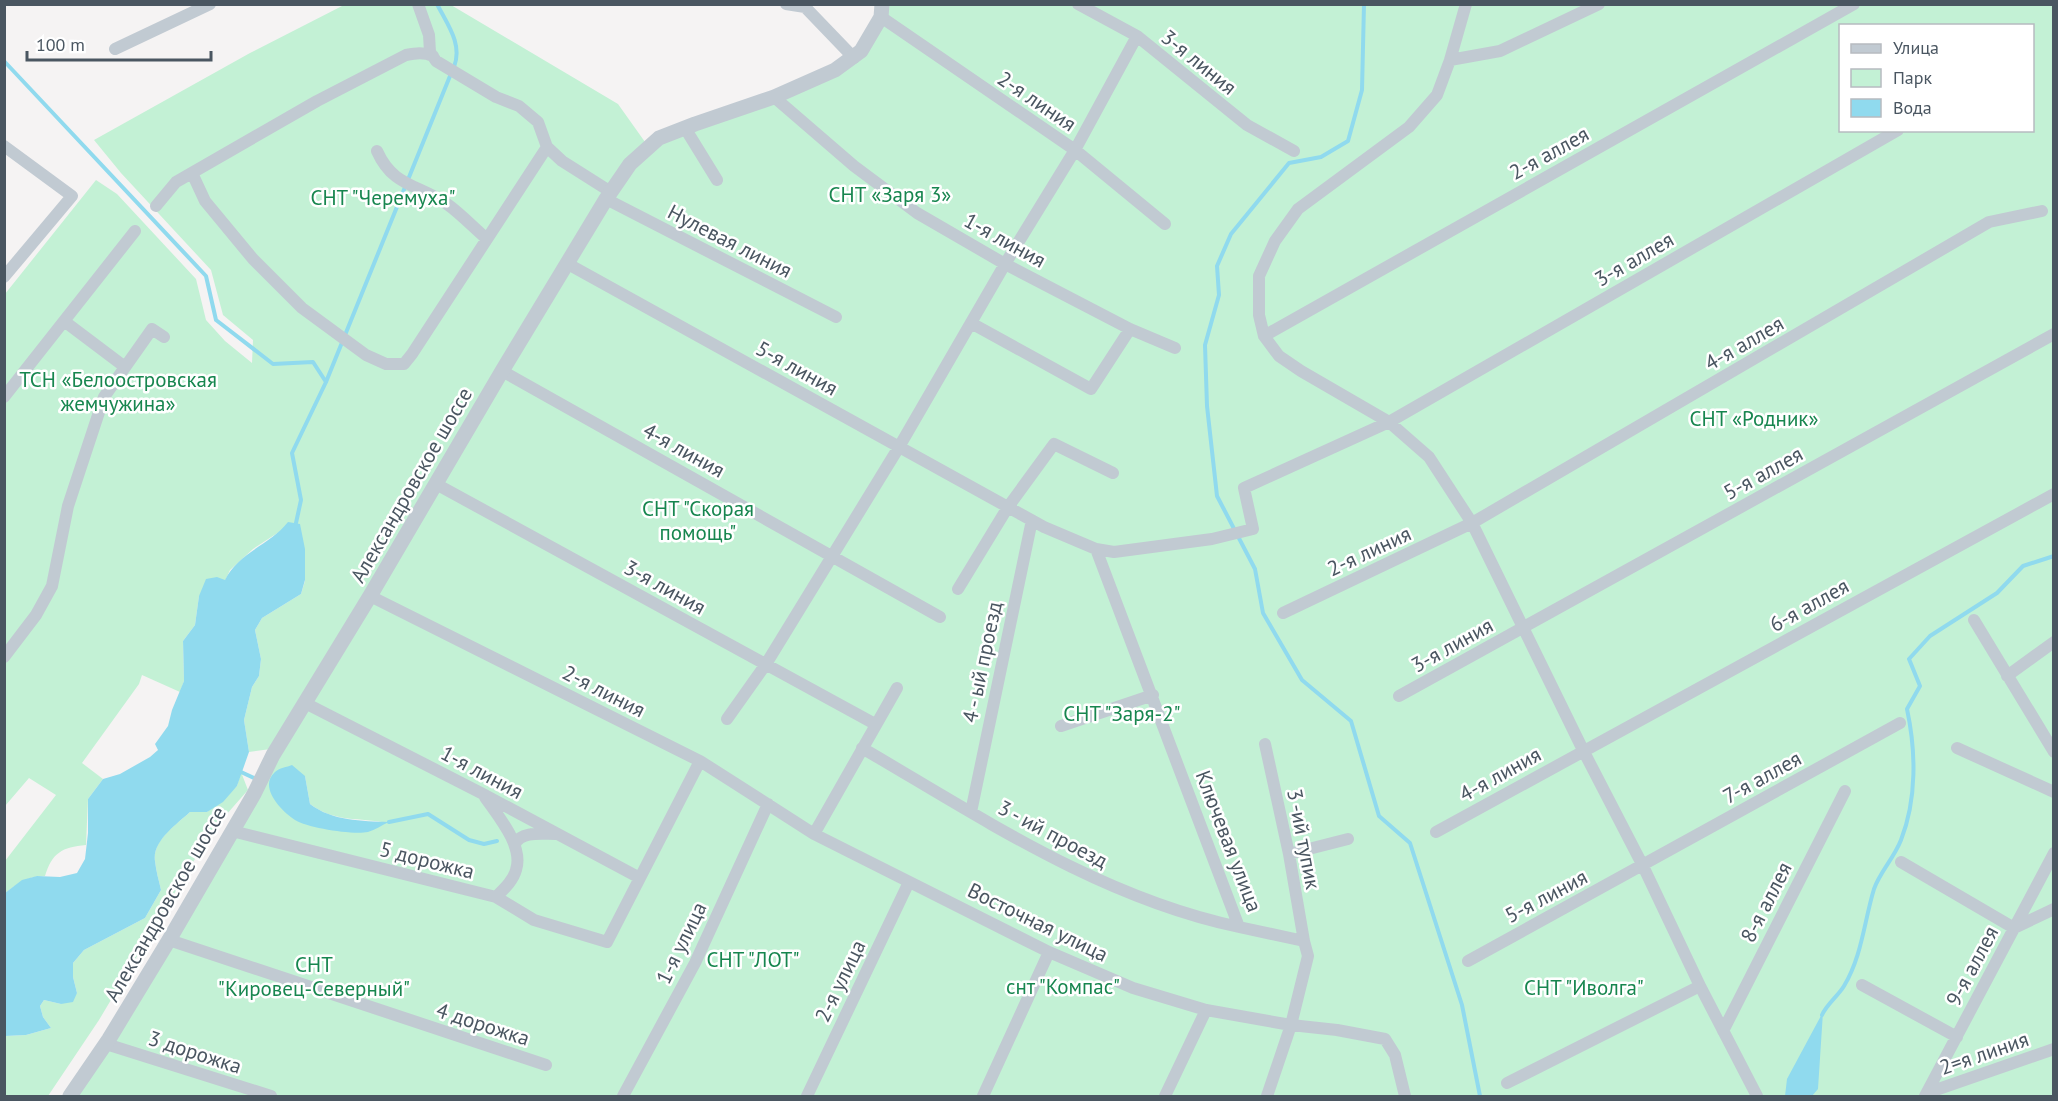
<svg xmlns="http://www.w3.org/2000/svg" width="2058" height="1101" font-family="'PT Sans',sans-serif">
<style>
.green{fill:#c3f1d5;fill-rule:evenodd}
.water{fill:#90daee}
.lines{fill:none;stroke-linecap:round;stroke-linejoin:round}
.stream{stroke:#90daee;stroke-width:4}
.minor{stroke:#c1cad2;stroke-width:12}
.tertiary{stroke:#c1cad2;stroke-width:15}
.labels{text-anchor:middle;dominant-baseline:central;stroke-width:5;stroke-linejoin:round;paint-order:stroke}
.street-label{font-size:21px;fill:#4a5661;stroke:#fff}
.park-label{font-size:21px;fill:#17864f;stroke:#fff}
</style>
<rect width="100%" height="100%" fill="#f5f3f3"/>
<path class="green" d="M344 5H451L618 104 645 142 606 200 659 138 855 56 882 5H2053V1096H70L278 748 249 752 244 720 252 687 259 676 261 659 255 630 262 618 301 594 305 581V549L282 530 253 549 230 570 225 581 199 596 195 625 183 641 184 681 180 692 142 675 139 684 82 763 103 779 88 799 86 845C62 847 52 853 45 876 29 875 17 884 5 893V861L56 795 29 778 5 806V294L96 180 117 194 196 279 206 320 225 341 252 363 253 340 223 315 211 270 121 173 94 140 250 53ZM1840 26H2032V130H1840ZM305 776 310 804C335 823 360 817 387 823L295 820Z
M241 772 248 790 211 832 99 1020 48 1096H5V1036L26 1035 51 1028 43 1017 40 1006 44 1000 61 1004 77 993 73 977V963L84 950 145 918 161 890C159 881 156 871 155 861 152 840 177 824 190 812H207L237 786Z"/>
<path class="water" d="M288 522 300 524 305 549V580L301 594 262 618 255 630 261 659 259 676 252 687 244 720 249 752 237 786 223 802 207 812H190C177 824 152 841 155 861 156 871 159 881 161 890L145 918 84 950 73 963V977L77 993 73 1002 61 1004 44 1000 40 1006 43 1017 51 1028 26 1035 5 1036V893L22 880 37 876 60 877 77 873 85 859 88 833V799L103 779 120 774 150 757 158 750 155 744 168 726 172 710 184 681 183 641 195 625 199 596 206 579 217 577 225 580C238 553 271 544 288 522Z
M292 765 305 776 310 804C332 821 362 821 389 822 382 825 375 830 368 832 352 835 308 828 295 820 281 811 258 787 275 772 279 768 287 767 292 765Z
M1823 1012 1818 1089 1812 1096H1785L1787 1079Z"/>
<g class="lines">
<path class="stream" d="M437 4C447 24 463 44 454 67
M1364 4 1362 90 1348 141 1321 157 1289 163 1231 234 1217 266 1219 295 1205 345 1207 406 1217 496 1255 569 1263 613 1302 680 1351 721 1379 816 1410 843 1462 1005 1480 1096
M4 61 206 276 216 320 273 364 313 362 326 382
M296 523 301 500 292 453 326 382 450 76
M241 772 256 779
M389 822 428 814 469 840 484 844 497 841
M1822 1015C1827 1004 1838 996 1844 986 1862 956 1864 922 1874 889 1880 872 1894 858 1901 840 1917 799 1916 751 1907 709L1920 686 1909 659 1930 636 1997 593 2023 566 2054 556"/>
<path class="minor" d="M418 4 429 35 430 52 436 61 496 97 519 106 538 122 547 147 562 161 611 192
M786 4 805 7 854 58
M1078 4 1137 36 1247 125 1294 151
M1466 4 1450 60 1437 95 1409 127 1298 209 1275 241 1259 276V315L1264 336 1279 356 1301 371 1389 422 1429 457 1472 523 1583 750 1643 866 1700 986 1757 1096
M881 17 1075 150 1165 224
M115 49 210 4
M1450 60 1500 51 1599 4
M774 97 854 166 917 213 1005 264 1130 329 1175 348
M685 128 717 180
M4 146 72 196 4 277
M377 151C393 187 418 184 447 204 461 214 474 228 487 239
M192 173 205 201 253 259 302 308 366 355 386 364H404L412 354 547 147
M606 199 836 317
M156 206 176 182 317 101 406 55C416 53 424 52 433 56
M568 264 1044 527 1096 549 1114 552 1212 539 1253 529 1244 488 1389 422 1898 130
M64 321 125 367
M971 323 1091 389 1130 329
M1264 336 1854 4
M502 371 940 617
M4 397 135 231
M436 484 875 724
M1096 549 1239 927 1304 941 1308 956 1291 1025 1337 1030 1385 1039 1395 1055 1405 1096
M958 589 1008 507 1054 444 1113 473
M370 596 700 761 814 834 1049 952 1133 988 1206 1010 1291 1025 1267 1096
M1283 613 1472 523 1989 222 2042 211
M1974 620 2054 752
M4 657 36 615 52 586 68 506 104 397 152 329 164 337
M2007 676 2054 642
M1399 696 2054 334
M305 703 483 794 638 877
M727 719 766 664 899 447 1005 264 1075 150 1137 36
M1061 726 1153 695
M1265 744 1289 854 1304 941
M862 748C982 818 1101 898 1239 927
M1957 748 2054 792
M485 797C498 816 524 846 516 870 513 881 504 889 496 897
M971 812 1032 520
M232 831 496 897 534 920 607 942 700 761
M1436 832 2054 494
M814 834 897 688
M515 844C521 831 542 834 555 834
M1289 854 1348 839
M1901 862 2014 928 2054 909
M169 940 546 1065
M1468 961 1900 723
M1862 985 1957 1037
M1723 1031 1845 791
M106 1044 271 1096
M1507 1083 1700 986
M1927 1093 2054 1049
M623 1096 695 963 768 804
M807 1096 909 882
M983 1096 1049 952
M1165 1096 1206 1010
M1925 1096 2054 853"/>
<path class="tertiary" d="M70 1096 109 1039 169 940 254 794 273 755 370 596 502 371 606 199 630 164 659 138 695 124 774 97 835 70 861 51 881 17 882 4"/>
</g>
<g class="labels">
<g class="street-label">
<text transform="translate(1199 62) rotate(39)">3-я линия</text>
<text transform="translate(1037 101) rotate(34)">2-я линия</text>
<text transform="translate(1549 153) rotate(-29)">2-я аллея</text>
<text transform="translate(1005 240) rotate(29)">1-я линия</text>
<text transform="translate(730 241) rotate(27)">Нулевая линия</text>
<text transform="translate(1634 259) rotate(-30)">3-я аллея</text>
<text transform="translate(1744 343) rotate(-30)">4-я аллея</text>
<text transform="translate(797 368) rotate(29)">5-я линия</text>
<text transform="translate(684 450) rotate(29)">4-я линия</text>
<text transform="translate(1763 473) rotate(-29)">5-я аллея</text>
<text transform="translate(411 485) rotate(-60)">Александровское шоссе</text>
<text transform="translate(1369 551) rotate(-25)">2-я линия</text>
<text transform="translate(665 587) rotate(29)">3-я линия</text>
<text transform="translate(1809 605) rotate(-29)">6-я аллея</text>
<text transform="translate(1452 645) rotate(-29)">3-я линия</text>
<text transform="translate(982 662) rotate(-78)">4 - ый проезд</text>
<text transform="translate(604 691) rotate(27)">2-я линия</text>
<text transform="translate(482 772) rotate(28)">1-я линия</text>
<text transform="translate(1500 774) rotate(-29)">4-я линия</text>
<text transform="translate(1762 777) rotate(-29)">7-я аллея</text>
<text transform="translate(1053 834) rotate(28)">3 - ий проезд</text>
<text transform="translate(1304 839) rotate(79)">3 -ий тупик</text>
<text transform="translate(1229 841) rotate(69)">Ключевая улица</text>
<text transform="translate(427 860) rotate(14)">5 дорожка</text>
<text transform="translate(1546 896) rotate(-28)">5-я линия</text>
<text transform="translate(1766 902) rotate(-63)">8-я аллея</text>
<text transform="translate(165 904) rotate(-60)">Александровское шоссе</text>
<text transform="translate(1038 922) rotate(26)">Восточная улица</text>
<text transform="translate(681 943) rotate(-64)">1-я улица</text>
<text transform="translate(1972 966) rotate(-62)">9-я аллея</text>
<text transform="translate(840 981) rotate(-64)">2-я улица</text>
<text transform="translate(483 1024) rotate(18)">4 дорожка</text>
<text transform="translate(195 1052) rotate(18)">3 дорожка</text>
<text transform="translate(1984 1053) rotate(-19)">2=я линия</text>
</g>
<g class="park-label">
<text x="890" y="194">СНТ «Заря 3»</text>
<text x="383" y="197">СНТ "Черемуха"</text>
<text x="118" y="379">ТСН «Белоостровская<tspan x="118" dy="24">жемчужина»</tspan></text>
<text x="1754" y="418">СНТ «Родник»</text>
<text x="698" y="508">СНТ "Скорая<tspan x="698" dy="24">помощь"</tspan></text>
<text x="1122" y="713">СНТ "Заря-2"</text>
<text x="753" y="959">СНТ "ЛОТ"</text>
<text x="314" y="964">СНТ<tspan x="314" dy="24">"Кировец-Северный"</tspan></text>
<text x="1063" y="986">снт "Компас"</text>
<text x="1584" y="987">СНТ "Иволга"</text>
</g>
</g>
<rect width="2058" height="1101" fill="none" stroke="#4a5661" stroke-width="12"/>
<rect x="1839" y="24" width="195" height="108" fill="#ffffff" stroke="#b7bbc0" stroke-width="1.5"/>
<rect x="1851" y="44" width="30" height="9" fill="#c1cad2" stroke="#b7bbc0" stroke-width="1.5"/>
<text x="1893" y="54" font-size="18" fill="#4a5661">Улица</text>
<rect x="1851" y="69" width="30" height="18" fill="#c3f1d5" stroke="#b7bbc0" stroke-width="1.5"/>
<text x="1893" y="84" font-size="18" fill="#4a5661">Парк</text>
<rect x="1851" y="99" width="30" height="18" fill="#90daee" stroke="#b7bbc0" stroke-width="1.5"/>
<text x="1893" y="114" font-size="18" fill="#4a5661">Вода</text>
<path d="M27 51v9h184v-9" fill="none" stroke="#4a5661" stroke-width="3"/>
<text x="36" y="51" font-size="18" fill="#4a5661" stroke="#ffffff" stroke-width="4.5" paint-order="stroke">100 m</text>
</svg>
